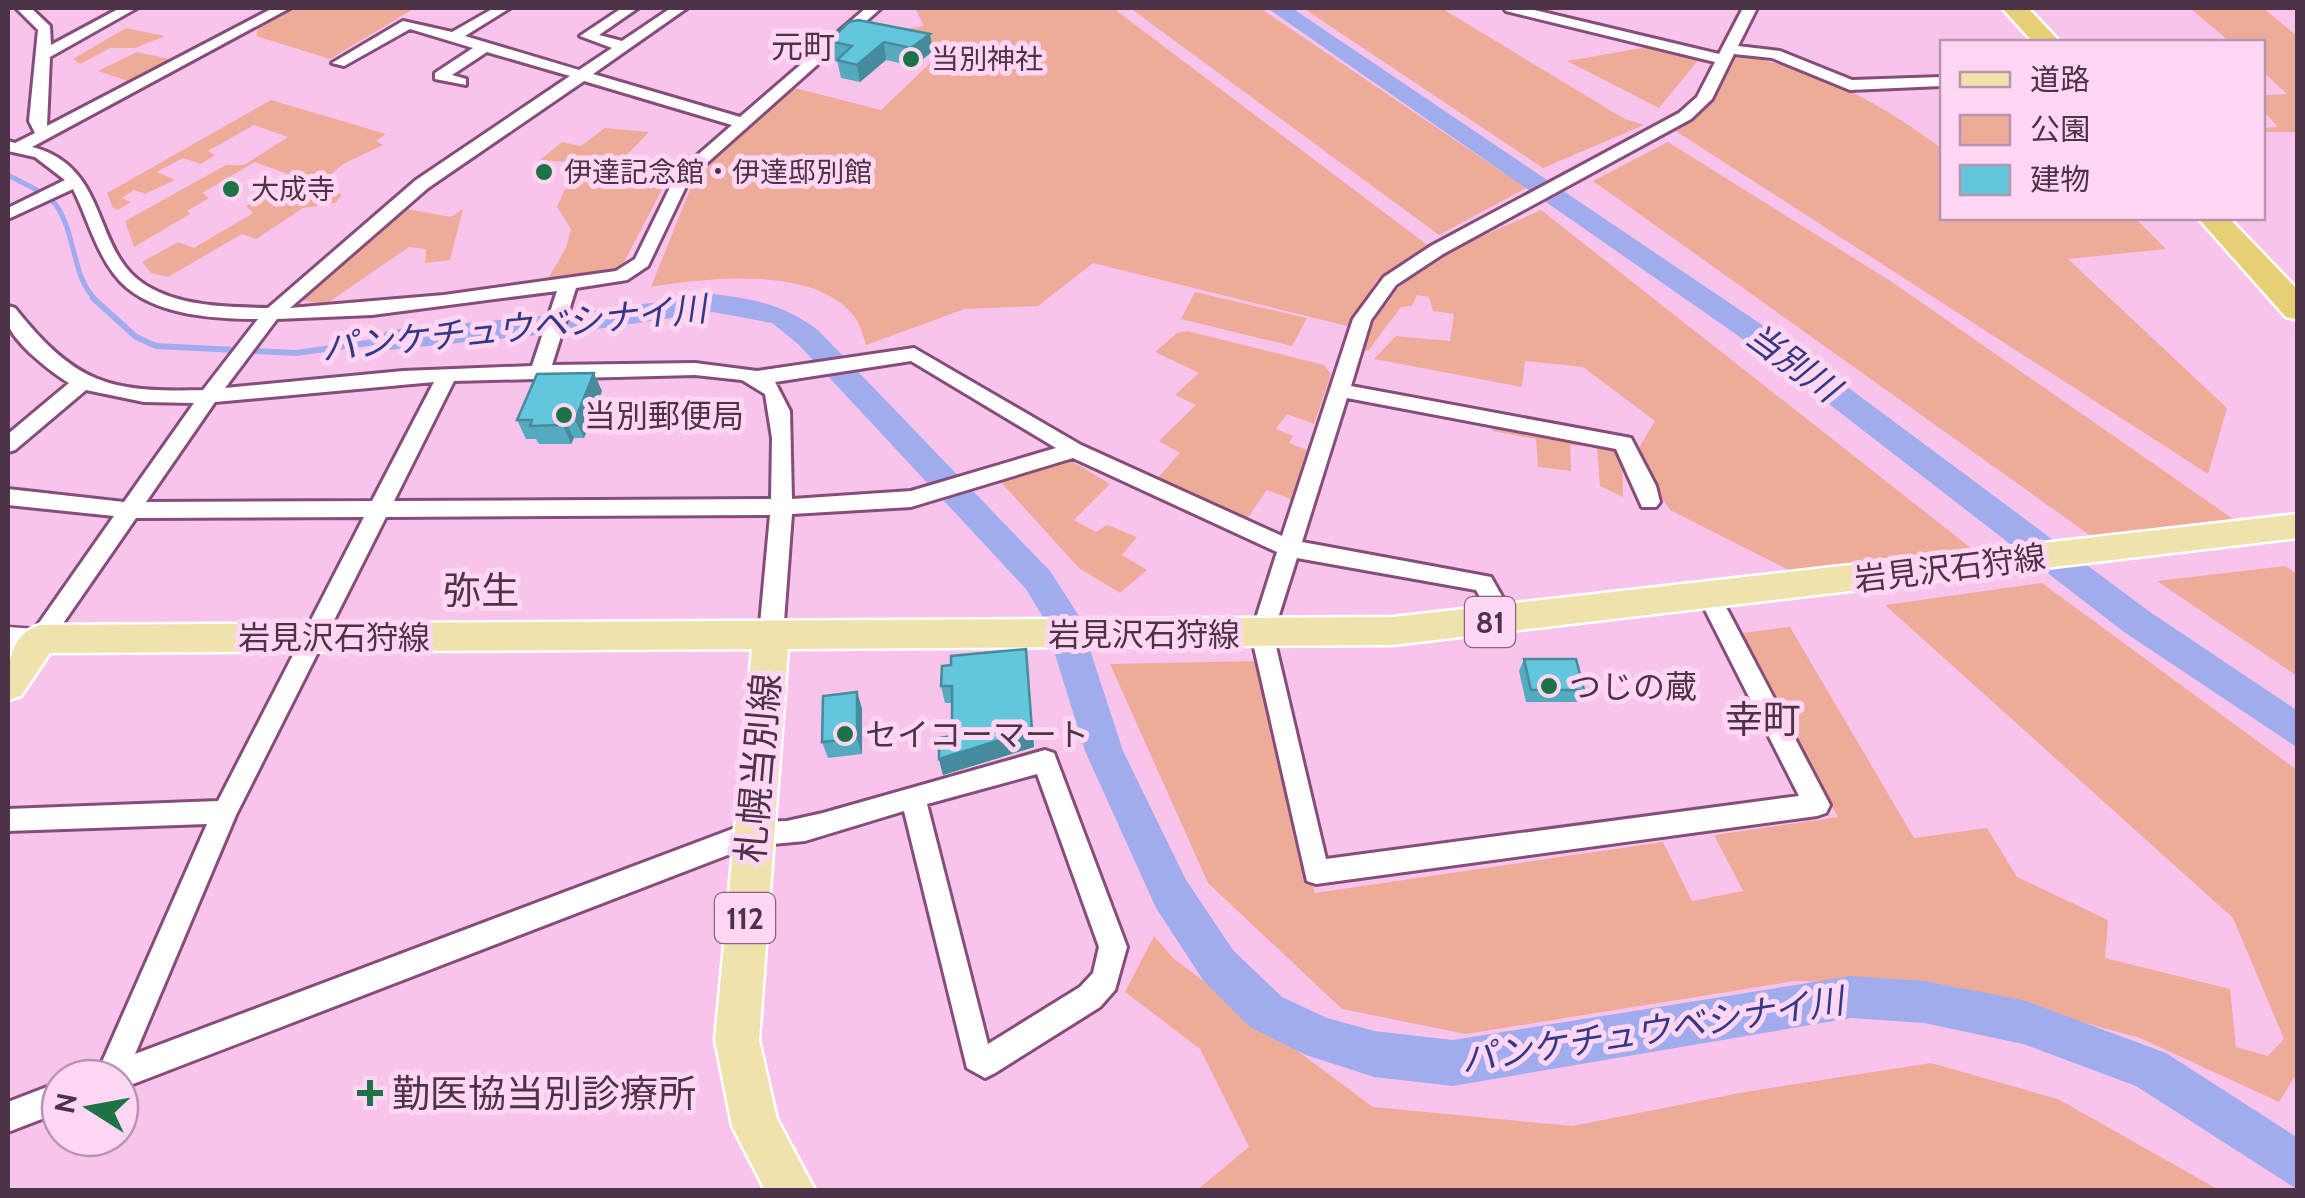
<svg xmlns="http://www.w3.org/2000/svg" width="2305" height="1198" font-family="Cabin,'Noto Sans JP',sans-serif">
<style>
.green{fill:#efab99}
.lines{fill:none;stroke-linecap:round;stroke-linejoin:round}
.stream-far1{stroke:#a0acee;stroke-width:5}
.stream{stroke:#a0acee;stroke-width:6}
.river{fill:#a0acee;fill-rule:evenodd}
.street-casing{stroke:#864d7a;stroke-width:6}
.secondary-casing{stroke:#864d7a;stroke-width:5}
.primary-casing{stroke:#fff;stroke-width:5}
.highway-casing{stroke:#fff;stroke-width:5}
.street{fill:#fff;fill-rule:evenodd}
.secondary{fill:#fff;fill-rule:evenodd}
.primary{fill:#f0e2ac;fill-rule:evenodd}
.highway{fill:#e6cf74;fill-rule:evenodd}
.wall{fill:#54aabe}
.shaded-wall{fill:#458b9b}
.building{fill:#62c6dd;stroke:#458b9b;stroke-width:2.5}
.poi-dot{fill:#1d7346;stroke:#ffd6f4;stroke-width:4}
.labels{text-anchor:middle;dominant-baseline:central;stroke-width:10;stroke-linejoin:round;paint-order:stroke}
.far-poi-label{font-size:28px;fill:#4d3347;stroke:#ffd6f4;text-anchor:start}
.shield{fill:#ffd6f4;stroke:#82647b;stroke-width:2.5}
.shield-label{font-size:30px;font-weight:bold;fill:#4d3347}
.far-quarter-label{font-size:32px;fill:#4d3347;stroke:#ffd6f4}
.poi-label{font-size:32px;fill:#4d3347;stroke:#ffd6f4;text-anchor:start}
.street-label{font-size:32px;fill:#4d3347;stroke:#ffd6f4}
.water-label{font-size:35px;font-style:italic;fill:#333984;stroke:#ffd6f4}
.quarter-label{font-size:38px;fill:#4d3347;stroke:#ffd6f4}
.near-street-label{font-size:38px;fill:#4d3347;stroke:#ffd6f4}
.near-poi-label{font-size:38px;fill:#4d3347;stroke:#ffd6f4;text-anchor:start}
</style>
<rect width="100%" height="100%" fill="#f9c4ec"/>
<path class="green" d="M297 8H415L330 59 256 36 258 28Z
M915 8H1113L1430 247 1376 281 1351 327 1093 263 1038 306 965 309 866 345C863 336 860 323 854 316 814 265 707 278 651 287L697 172 795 88 881 110 945 49 882 33 924 26Z
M1130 8H1260L1526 188 1439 235Z
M1303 8H1441L1623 118 1644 125 1543 168Z
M2190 8H2263L2297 36V132H2263V128L2278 127 2263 111V95L2287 94 2263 72 2262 42H2230Z
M126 28 165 36 135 48H110L80 64 73 59Z
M1648 47 1700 58 1659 108 1567 61Z
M137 52 174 60 131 82 98 71Z
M1735 55C1812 66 1881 102 1942 149V218H2135L2166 249 2068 259 2227 408 2208 474 1674 130 1698 116Z
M271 100 386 134 376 141 383 145 343 164 319 185 342 195 335 203 303 208 256 239 242 234 168 277 151 273 142 262 178 242 194 248 253 213 246 206 293 176 255 162 202 193 209 198 187 211 190 214 134 247 125 221 226 165H244L288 137 254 125 208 151 215 155 201 164 183 158 157 172 175 180 145 194 134 190 122 198 131 202 118 210 113 208 107 193Z
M605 128 649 132 614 168 668 178 621 268 547 280 566 248 571 229 557 207 565 189 590 164 540 160 562 142 581 146Z
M1668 142 1892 282 2236 521 2091 536 1593 181Z
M401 208 451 217 463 209 450 260 425 263 426 249 409 247 326 304 297 300Z
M1541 210 1976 552 1803 577 1670 510 1634 456 1655 421 1583 367 1525 361 1522 387 1374 359 1396 336 1450 341 1454 314 1433 311 1429 297 1417 295 1412 306 1401 307 1368 351 1362 350C1394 259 1461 248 1541 210Z
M1195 292 1307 318 1292 346 1181 319Z
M1187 331 1324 365 1331 374 1314 424 1287 414 1276 429 1293 436 1289 443 1307 450 1291 499 1267 490 1246 520 1157 479 1180 453 1159 441 1196 405 1175 395 1199 373 1155 352 1177 333Z
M1493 426 1622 450 1623 497 1600 486 1597 447 1570 445 1571 471 1538 467 1536 439 1492 431Z
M1070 460 1110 484 1074 520 1096 532 1107 525 1137 537 1122 555 1147 570 1120 593 1079 568 999 480Z
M2285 566 2297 574V676L2157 581Z
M2042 583 2297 770V1073L2279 1102 2140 1038 1946 985 1795 981 1466 1034 1342 1009 1208 883 1110 664 1257 661 1315 893 1663 842 1692 901 1743 891 1714 835 1838 817 1734 634 1790 627 1914 838 1987 828 2017 877 2108 920 2105 958 2230 989 2236 1047 2268 1056 2284 1039 2233 918 1885 605Z
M1154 936 1174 959 1373 1107 1572 1126 1745 1092 1931 1063 2058 1099 2219 1190H1197L1249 1147 1200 1049 1125 992Z"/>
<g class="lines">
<path class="stream-far1" d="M8 175C22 183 46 192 56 205 76 233 72 278 96 300"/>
<path class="stream" d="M93 298 136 337 156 346 296 353 389 340"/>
<path class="river" d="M1267 8H1292L1783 339 2150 612 2298 711V748L2124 632 1763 353Z
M713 294C755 299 784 305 818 330L1050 571 1079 616 1123 751 1186 880 1233 950 1282 997 1327 1018 1374 1031 1453 1040 1851 976 1924 981 2023 1000 2166 1053 2298 1138V1190L2136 1086 2023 1044 1924 1023 1851 1018 1453 1086 1374 1077 1306 1055 1250 1027 1203 980 1156 908 1085 751 1044 619 1026 589 798 344 772 323 713 312 596 329 389 350 374 340 389 330 596 311Z"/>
<g class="street-casing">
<path id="street" d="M16 8H31L50 26 51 45 120 8H137L50 57 47 126 273 8H290L32 147C111 167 91 253 147 286 182 307 228 307 268 308L416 180 570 76 487 52 452 75 466 79V85L435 79V73L473 48 410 29 344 66 332 63 403 21 452 32 494 8H510L465 36 579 70 612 48 580 36 622 8H638L599 35 622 41 671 8H687L593 74 740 117 866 8H881L690 178 648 266 627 280 576 288 552 365 695 363 757 371 914 348 1081 445 1282 536 1353 319 1384 277 1431 246 1679 113 1697 97 1715 62 1506 11 1504 8H1526L1719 54 1743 8H1757L1738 46 1780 51 1852 80 1942 77V86L1850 90 1772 58 1734 54 1712 99 1691 119 1443 254 1396 285 1371 320 1351 386 1631 438 1656 486 1660 502 1656 507H1642L1616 449 1347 398 1302 542 1491 577 1516 621 1513 627H1497L1476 590 1297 558 1273 634 1326 859 1799 796 1698 596 1701 590H1717L1830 805 1826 813 1817 816 1316 884 1307 881 1251 634 1277 552 1073 458 911 507 792 514 783 635 779 641H763L759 635 770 515 386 517 236 815 135 1054 751 822 787 821 823 813 1045 750 1054 753 1057 761 1127 947 1115 990 1100 1007 995 1073 985 1078 967 1068 904 811 805 841 751 846 120 1089V1078H95L207 824 8 831V809L218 801 364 517 136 518 48 645H32L28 639 32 633 114 516 8 505V489L124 502 194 403 144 402 86 390 15 450 8 452V434L69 383C52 373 14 343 8 324 6 318 8 312 8 306L15 308C75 383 108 393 203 390L258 319C211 319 144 315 114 274 95 249 87 217 73 189L8 219V208L65 180 35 157 8 151V141L15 143 35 133 29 121 38 30ZM584 81 732 125 677 173 635 259 616 271 444 295 290 308 428 188ZM557 291 532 366 403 371 225 388 277 319 372 315ZM911 361 1056 448 911 491 792 499 790 411 775 382ZM695 375 742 380 765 394 772 438 771 499 394 501 454 381ZM434 382 372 501 146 502 215 402ZM1037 774 1099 947 1093 973 1080 987 988 1044 927 804Z
M60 1082V1112L8 1132V1102Z"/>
</g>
<g class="secondary-casing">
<path id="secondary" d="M8 627 51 630 55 639 51 648 8 651Z"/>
</g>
<g class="primary-casing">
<path id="primary" d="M2298 514V538L1393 645 788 649 759 1040 777 1119 815 1190H765L732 1126 715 1040 752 649 50 653 21 696 8 700C8 670 6 636 40 625L1393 617Z"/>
</g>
<g class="highway-casing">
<path id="highway" d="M2002 8H2028L2060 42H2033Z
M2198 218H2229L2298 290V320L2286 317Z"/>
</g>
<use href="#street" class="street"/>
<use href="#secondary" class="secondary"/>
<use href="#primary" class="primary"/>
<use href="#highway" class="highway"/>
</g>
<path class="wall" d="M849 22 933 51 914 66 886 60 860 82 841 78 837 60 833 59 829 41Z
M602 391 584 438H574L571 444H539L536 439H526L517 420Z
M1026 649 1034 747 943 775 939 759 952 736V703H945L941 686Z
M1524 659 1584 690 1579 702H1526L1519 671Z
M857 692 862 709V754L828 758 822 742Z"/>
<path class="shaded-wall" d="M930 34 933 51 914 66 911 48Z
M884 42 886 60 860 82 857 65Z
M594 373 602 391 584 438 575 420Z
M565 420 574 438 571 444 563 425Z
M1026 649 1034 747 943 775 939 759Z
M857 692 862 709V754L857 738Z"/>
<path class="building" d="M858 20 930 34 911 48 884 42 857 65 837 60 852 46 829 41 849 22Z
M594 373 575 420H565L563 425 530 426 532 420H517L537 374Z
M1026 649 1032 730 939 759V738L952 736V686H941L942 666 951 665V656Z
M1524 659H1576L1584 690H1531Z
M857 692V738L822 742 823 696Z"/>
<g class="poi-dot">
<circle cx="911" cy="59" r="10"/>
<circle cx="544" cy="172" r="10"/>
<circle cx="231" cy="189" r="10"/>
<circle cx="564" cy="415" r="10"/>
<circle cx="1549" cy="686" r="10"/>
<circle cx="845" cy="734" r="10"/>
<path d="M365 1078h10v10h10v10h-10v10h-10v-10h-10v-10h10z"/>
</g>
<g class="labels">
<g class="far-poi-label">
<text x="931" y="59">当別神社</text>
<text x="564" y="172">伊達記念館・伊達邸別館</text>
<text x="251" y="189">大成寺</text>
</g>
<g class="shield">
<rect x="1465" y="597" width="50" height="50" rx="8"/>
<rect x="715" y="893" width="60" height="50" rx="8"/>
</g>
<g class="shield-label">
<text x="1490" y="622">81</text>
<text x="745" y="918">112</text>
</g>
<g class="far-quarter-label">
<text x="803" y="46">元町</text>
</g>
<g class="poi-label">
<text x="584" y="415">当別郵便局</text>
<text x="1569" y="686">つじの蔵</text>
<text x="865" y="734">セイコーマート</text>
</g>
<g class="street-label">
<text transform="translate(1950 568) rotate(-7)">岩見沢石狩線</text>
<text x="1144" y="634">岩見沢石狩線</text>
<text x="334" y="637">岩見沢石狩線</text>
</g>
<g class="water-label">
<text transform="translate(514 328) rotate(-6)">パンケチュウベシナイ川</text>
<text transform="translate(1793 362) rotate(36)">当別川</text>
<text transform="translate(1652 1030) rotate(-9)">パンケチュウベシナイ川</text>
</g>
<g class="quarter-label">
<text x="481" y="590">弥生</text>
<text x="1763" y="719">幸町</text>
</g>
<g class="near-street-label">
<text transform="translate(758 768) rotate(-85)">札幌当別線</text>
</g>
<g class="near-poi-label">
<text x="392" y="1093">勤医協当別診療所</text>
</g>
</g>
<rect width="2305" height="1198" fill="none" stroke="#4d3347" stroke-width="20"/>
<rect x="1940" y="40" width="325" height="180" fill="#ffd6f4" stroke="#b895af" stroke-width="2.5"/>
<rect x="1960" y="72" width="50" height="15" fill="#f0e2ac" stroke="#b895af" stroke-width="2.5"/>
<text x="2030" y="90" font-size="30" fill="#4d3347">道路</text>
<rect x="1960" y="115" width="50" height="30" fill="#efab99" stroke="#b895af" stroke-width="2.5"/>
<text x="2030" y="140" font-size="30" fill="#4d3347">公園</text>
<rect x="1960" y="165" width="50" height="30" fill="#62c6dd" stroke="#b895af" stroke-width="2.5"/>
<text x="2030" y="190" font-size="30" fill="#4d3347">建物</text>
<g transform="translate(90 1108) rotate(281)"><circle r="48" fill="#ffd6f4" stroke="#b895af" stroke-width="2.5"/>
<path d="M0-8L18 38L0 25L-18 38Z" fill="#1d7346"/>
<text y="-15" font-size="28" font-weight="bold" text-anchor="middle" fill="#4d3347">N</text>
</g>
</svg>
